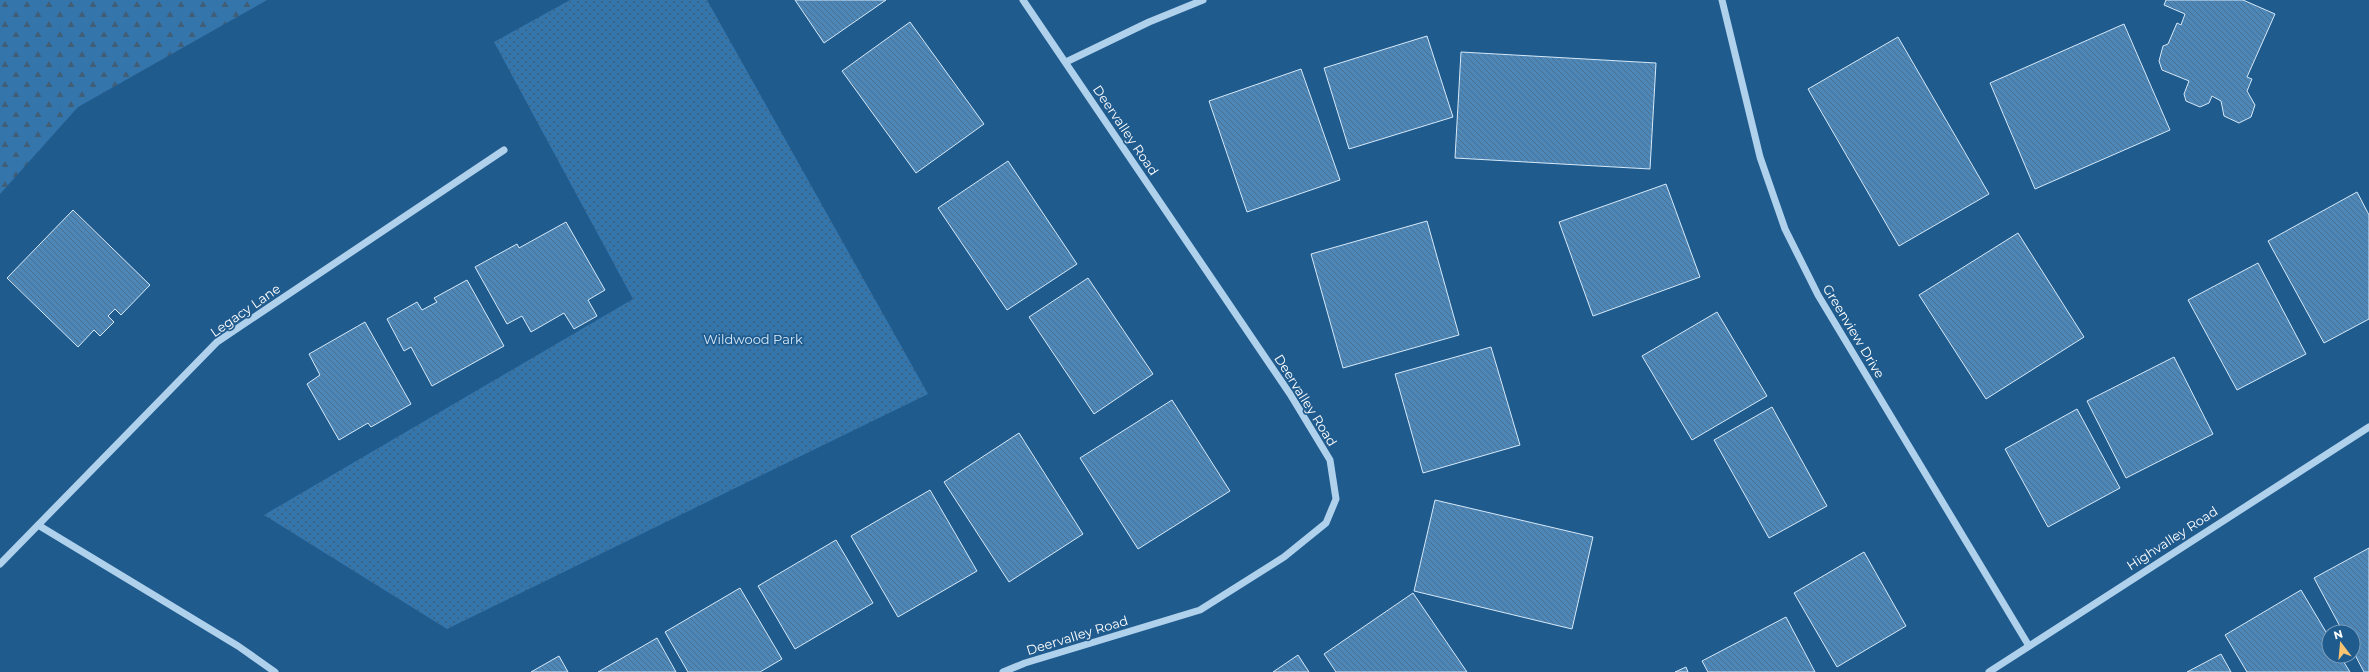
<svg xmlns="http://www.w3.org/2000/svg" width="2369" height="672" font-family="Montserrat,sans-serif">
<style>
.forest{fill:url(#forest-firs)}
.park{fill:url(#park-dots)}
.building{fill:url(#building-back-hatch);stroke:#d5e9f9}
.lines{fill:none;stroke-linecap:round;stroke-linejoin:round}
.minor{stroke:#afd1ec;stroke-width:7}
.labels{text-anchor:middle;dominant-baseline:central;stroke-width:3.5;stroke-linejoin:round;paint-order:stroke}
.street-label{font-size:13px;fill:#fff;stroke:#205b8e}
.park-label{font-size:13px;fill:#d5e9f9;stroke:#205b8e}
</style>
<defs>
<pattern id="forest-firs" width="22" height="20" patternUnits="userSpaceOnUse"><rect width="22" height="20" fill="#3475ac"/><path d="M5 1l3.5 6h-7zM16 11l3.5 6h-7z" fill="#415e77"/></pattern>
<pattern id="park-dots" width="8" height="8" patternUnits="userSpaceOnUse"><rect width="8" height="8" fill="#3475ac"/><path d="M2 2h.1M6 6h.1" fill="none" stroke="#415e77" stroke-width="1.8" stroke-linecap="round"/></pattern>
<pattern id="building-back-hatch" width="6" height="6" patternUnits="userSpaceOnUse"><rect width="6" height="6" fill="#4d87b8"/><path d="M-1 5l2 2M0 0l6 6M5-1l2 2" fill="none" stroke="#4d6f8d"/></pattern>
</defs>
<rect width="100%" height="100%" fill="#205b8e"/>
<path class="forest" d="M0 0H267L78 107 0 194Z"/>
<path class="park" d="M570 0H707L928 394 447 629 264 515 633 299 494 42Z"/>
<path class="building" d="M795 0H886L824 43Z
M2166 0H2243L2275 14 2247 77 2252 79 2247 91 2255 105 2251 117 2239 123 2224 116 2221 101 2212 96 2209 103 2200 107 2186 101 2184 94 2189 81 2162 70 2159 61 2163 46 2168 44 2177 23 2181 25 2185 14 2164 5Z
M910 22 984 124 916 173 842 71Z
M2124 24 2170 130 2035 189 1990 83Z
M1427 36 1453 117 1349 149 1324 68Z
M1898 37 1989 194 1899 246 1808 89Z
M1461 52 1656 63 1650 169 1455 158Z
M1301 69 1340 180 1247 212 1209 101Z
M1008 161 1077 264 1007 310 938 208Z
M1666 184 1700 277 1593 316 1559 222Z
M2357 192 2369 215V319L2324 343 2268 241Z
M73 210 150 285 121 315 115 309 108 316 114 322 100 336 94 330 78 347 7 278Z
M1427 221 1459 335 1343 368 1311 254Z
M566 222 605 290 588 300 597 316 574 329 564 313 531 332 522 316 507 324 475 267 517 244 519 248Z
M2018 233 2084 337 1986 399 1919 295Z
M2258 263 2306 354 2237 390 2188 300Z
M1088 278 1153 374 1094 414 1029 317Z
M467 280 504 346 432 386 411 347 404 351 387 319 417 302 422 310 437 302 434 298Z
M1717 312 1767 396 1692 440 1642 356Z
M365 322 411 404 371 427 368 423 339 440 307 384 320 375 309 354Z
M1491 347 1520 445 1423 473 1395 374Z
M2174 357 2213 434 2126 478 2087 401Z
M1172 400 1230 491 1138 549 1080 458Z
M1772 407 1827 506 1769 538 1714 440Z
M2077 409 2120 488 2048 527 2005 449Z
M1019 433 1083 534 1009 582 944 482Z
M930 490 977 571 898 617 851 536Z
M1435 500 1593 537 1572 629 1414 591Z
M836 540 873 603 795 649 758 586Z
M2369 548V672H2364L2353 651V632H2343L2314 578Z
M1864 552 1906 626 1837 667 1794 593Z
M740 588 782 659 760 672H688L665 632Z
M2301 590 2329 637V656H2340L2350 672H2247L2225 635Z
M1413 593 1467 672H1336L1324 654Z
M1786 617 1815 672H1708L1702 661Z
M657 638 676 672H598Z
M2221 654 2231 672H2187Z
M1298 655 1309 672H1273Z
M559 656 568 672H531Z
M1686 667 1688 672H1675Z"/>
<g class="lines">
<path class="minor" d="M1722 0 1760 157 1785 229 1818 295 2029 646
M1066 62 1149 22 1203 0
M38 525 238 646 275 672
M0 564 217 342 504 150
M1003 672 1025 663 1200 610 1284 557 1326 523 1336 499 1330 460 1290 394 1023 0
M1989 672 2369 427"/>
</g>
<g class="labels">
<g class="street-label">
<text transform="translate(1126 130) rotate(56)">Deervalley Road</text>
<text transform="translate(245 310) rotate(-35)">Legacy Lane</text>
<text transform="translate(1854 331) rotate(59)">Greenview Drive</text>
<text transform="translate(1306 400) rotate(58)">Deervalley Road</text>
<text transform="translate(2172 538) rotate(-33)">Highvalley Road</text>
<text transform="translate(1077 635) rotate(-17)">Deervalley Road</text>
</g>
<g class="park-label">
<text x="753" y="339">Wildwood Park</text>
</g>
</g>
<g transform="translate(2341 644) rotate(344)"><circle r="19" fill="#205b8e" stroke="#799dbb"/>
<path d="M0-3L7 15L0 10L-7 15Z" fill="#fac570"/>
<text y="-6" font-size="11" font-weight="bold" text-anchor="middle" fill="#ffffff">N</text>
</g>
</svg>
